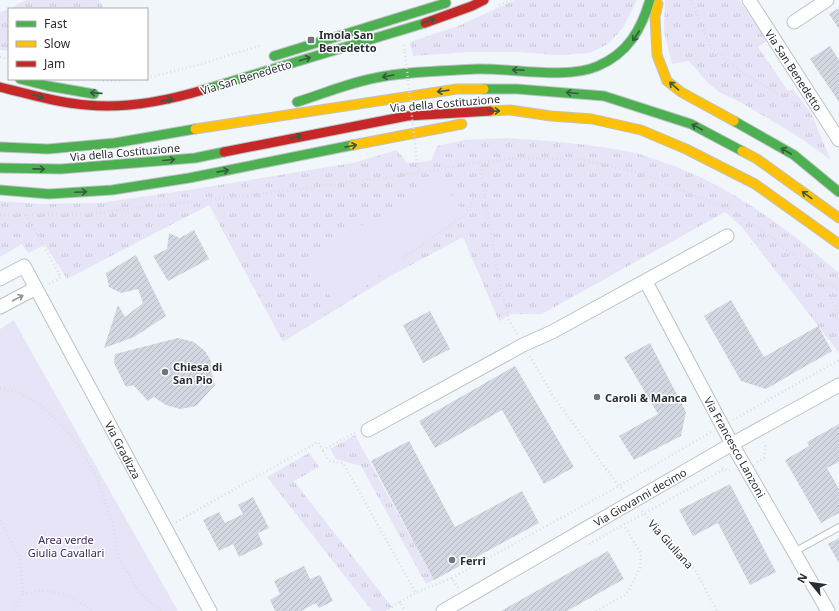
<svg xmlns="http://www.w3.org/2000/svg" width="839" height="611" font-family="'Noto Sans',sans-serif">
<style>
.grass{fill:url(#grass-tufts)}
.park{fill:#e7e4f8}
.building{fill:url(#building-hatch)}
.lines{fill:none;stroke-linecap:round;stroke-linejoin:round}
.lane-casing{stroke:#bdc2c6;stroke-width:8}
.street-casing{stroke:#bdc2c6;stroke-width:15}
.fast-casing{stroke:#bdc2c6;stroke-width:11}
.slow-casing{stroke:#bdc2c6;stroke-width:11}
.jam-casing{stroke:#bdc2c6;stroke-width:11}
.path{stroke:#dddee0;stroke-width:2.5;stroke-dasharray:1 3;stroke-linecap:butt}
.lane{stroke:#fdfefe;stroke-width:6}
.street{stroke:#fdfefe;stroke-width:13}
.fast{stroke:#4caf50;stroke-width:9}
.slow{stroke:#ffc107;stroke-width:9}
.jam{stroke:#c62828;stroke-width:9}
.path-bridge{stroke:#dddee0;stroke-width:2.5;stroke-dasharray:1 3;stroke-linecap:butt}
.oneway{stroke:#355b3e}
.oneway2{stroke:#939699}
.poi-dot{fill:#6f7479;stroke:#fff;stroke-width:1.5}
.labels{text-anchor:middle;dominant-baseline:central;stroke-width:3;stroke-linejoin:round;paint-order:stroke}
.poi-label{font-size:11px;font-weight:bold;fill:#292e34;stroke:#fff;text-anchor:start}
.street-label{font-size:11px;fill:#292e34;stroke:#fff}
.park-label{font-size:11px;fill:#3d2960;stroke:#fff}
</style>
<defs>
<pattern id="grass-tufts" width="24" height="20" patternUnits="userSpaceOnUse"><rect width="24" height="20" fill="#e7e4f8"/><path d="M3 7l-1-3M5 7V3M7 7l1-3M15 17l-1-3M17 17v-4M19 17l1-3" fill="none" stroke="#c6c4d5"/></pattern>
<pattern id="building-hatch" width="6" height="6" patternUnits="userSpaceOnUse"><rect width="6" height="6" fill="#d2d7e1"/><path d="M-1 1l2-2M0 6l6-6M5 7l2-2" fill="none" stroke="#b4b9c2"/></pattern>
</defs>
<rect width="100%" height="100%" fill="#f1f6fa"/>
<path class="grass" d="M26 0H99L104 9H9Z
M515 0H637L623 28 608 44 590 53 558 55 518 52H468L413 56 410 42 458 26Z
M665 0H739L767 41 758 47 788 91 793 89 811 113 831 160 799 137 742 103 719 92 708 83 689 61 672 64 664 31Z
M9 9V51L0 50V12Z
M507 138C549 141 592 144 634 153 642 154 649 158 657 160 726 182 785 227 839 273V353L741 226 725 212 542 314H510L499 321 463 237 387 278 283 342 209 205 67 279 45 245 28 253 22 244 0 257V201L39 204 100 203 195 189 353 163 397 150 407 163 431 161 437 146 464 140Z
M355 435 434 580 426 584 361 466 336 459 330 449Z
M309 453 319 467 294 481 392 607 385 611H372L267 477Z"/>
<path class="park" d="M439 177 465 215 403 258 338 307 307 265 373 217 377 222Z
M14 320 28 346 178 611H0V329Z"/>
<path class="building" d="M839 8V29L829 14Z
M830 46 839 60V102L810 59Z
M194 230 209 259 168 281 153 256 167 249 169 233 180 238Z
M136 255 166 316 134 337 104 348 118 305 125 317 143 303 138 289 121 293 109 287 106 273Z
M731 300 764 357 818 326 832 351 766 389 741 381 704 316Z
M430 311 450 349 423 363 403 325Z
M178 338 194 342 205 351 211 361V370L215 385 196 406 180 409 166 405 154 397 148 401 133 385 126 387 114 363 115 354Z
M650 343 686 412 681 436 634 460 619 436 658 414 624 357Z
M515 366 574 467 544 484 502 410 435 448 419 421Z
M839 424V462L827 468 839 489V513L821 523 785 460 809 446 807 442Z
M409 441 455 527 522 491 539 523 434 580 371 461Z
M730 484 776 572 750 585 718 523 693 536 679 510Z
M253 497 269 528 258 533 263 545 239 557 233 544 219 551 203 520 219 512 225 523 243 514 238 505Z
M839 538V563L828 544Z
M608 551 624 579 567 611H501Z
M304 566 310 579 320 575 333 601 319 608 316 603 301 611H275L270 600 280 594 274 581Z"/>
<g class="lines">
<g class="lane-casing">
<path id="lane" d="M794 552 839 527"/>
</g>
<g class="street-casing">
<path id="street" d="M749 0 839 140
M794 22 827 0
M0 279 24 266 210 611
M646 282 732 444 828 611
M0 307 36 288
M368 430 523 345 552 332 727 236
M443 611 732 444 839 385"/>
</g>
<g class="fast-casing">
<path id="fast" d="M274 56 446 3
M20 79 48 86 94 94
M484 89H517L604 96 691 124 742 151
M203 90 425 23
M297 102C323 94 348 83 375 78 408 71 444 71 477 69 513 68 566 80 598 66 628 53 641 30 650 0
M734 121 794 155 839 192
M0 147 48 149 115 143 195 129
M0 168 61 169 195 158 224 152
M0 190 49 194 112 190 189 178 353 145"/>
</g>
<g class="slow-casing">
<path id="slow" d="M658 4 655 17 657 55 667 81 681 92 734 121
M490 111 510 110 551 116 592 119 641 130 686 149 755 184 839 244
M195 129 457 89H484
M353 145 462 124
M742 151 757 159 839 218"/>
</g>
<g class="jam-casing">
<path id="jam" d="M425 23 472 6 484 0
M0 87C29 94 58 103 87 105 126 109 166 101 203 90
M224 152 407 116 490 111"/>
</g>
<path class="path" d="M691 0 711 48 743 73 798 106 803 111
M499 5 511 0
M404 45 405 52
M0 57 9 59
M147 78 201 64 262 45
M103 81 137 79
M480 162 498 277 509 320 517 334
M417 163 418 173
M0 215 87 214 268 193 418 173 480 162 522 158 583 160 639 173 732 210 776 241 821 280 839 290
M26 215 61 277 49 284
M751 244 767 235
M403 258 465 215 474 198 485 196
M821 281 839 314
M530 356 553 396 615 481 624 491
M0 388 19 393 39 404 65 428 83 452 98 480 113 525 118 557 140 593 161 611
M733 420 839 360
M323 451 329 461 343 463 416 593
M757 462 764 458 766 447 764 442
M722 468 732 472
M642 511 695 570 717 611
M0 520 20 558 23 594 12 611
M176 522 318 442 323 450 356 432
M589 544 723 470
M452 578 619 486 711 432
M23 594C30 593 36 591 43 591 61 591 79 600 93 611
M400 602 417 592 452 578 458 588
M385 611 400 602 405 611
M596 611 625 595 629 590 640 568 641 554 624 525"/>
<use href="#lane" class="lane"/>
<use href="#street" class="street"/>
<use href="#fast" class="fast"/>
<use href="#slow" class="slow"/>
<use href="#jam" class="jam"/>
<path class="path-bridge" d="M405 52 417 163"/>
</g>
<defs><path id="oneway-shaft" d="M-6 0H5M1.5-3L5.5 0L1.5 3" fill="none" stroke-width="1.6" stroke-linecap="round" stroke-linejoin="round"/></defs>
<g class="oneway">
<use href="#oneway-shaft" transform="translate(429 21) rotate(-20)"/>
<use href="#oneway-shaft" transform="translate(636 36) rotate(123)"/>
<use href="#oneway-shaft" transform="translate(305 59) rotate(-17)"/>
<use href="#oneway-shaft" transform="translate(518 70) rotate(-177)"/>
<use href="#oneway-shaft" transform="translate(388 76) rotate(170)"/>
<use href="#oneway-shaft" transform="translate(674 86) rotate(-139)"/>
<use href="#oneway-shaft" transform="translate(443 91) rotate(172)"/>
<use href="#oneway-shaft" transform="translate(96 93) rotate(-176)"/>
<use href="#oneway-shaft" transform="translate(572 93) rotate(-175)"/>
<use href="#oneway-shaft" transform="translate(38 96) rotate(15)"/>
<use href="#oneway-shaft" transform="translate(167 100) rotate(-11)"/>
<use href="#oneway-shaft" transform="translate(494 111) rotate(-2)"/>
<use href="#oneway-shaft" transform="translate(697 127) rotate(-152)"/>
<use href="#oneway-shaft" transform="translate(296 137) rotate(-12)"/>
<use href="#oneway-shaft" transform="translate(351 146) rotate(-11)"/>
<use href="#oneway-shaft" transform="translate(786 151) rotate(-150)"/>
<use href="#oneway-shaft" transform="translate(169 160) rotate(-5)"/>
<use href="#oneway-shaft" transform="translate(39 169) rotate(1)"/>
<use href="#oneway-shaft" transform="translate(223 171) rotate(-11)"/>
<use href="#oneway-shaft" transform="translate(81 192) rotate(-3)"/>
<use href="#oneway-shaft" transform="translate(807 195) rotate(-144)"/>
</g>
<use class="oneway2" href="#oneway-shaft" transform="translate(18 298) rotate(-28)"/>
<g class="poi-dot">
<rect x="307" y="36" width="8" height="8" rx="2"/>
<circle cx="165" cy="372" r="4"/>
<circle cx="597" cy="397" r="4"/>
<circle cx="452" cy="560" r="4"/>
</g>
<g class="labels">
<g class="poi-label">
<text x="319" y="34">Imola San<tspan x="319" dy="13">Benedetto</tspan></text>
<text x="173" y="366">Chiesa di<tspan x="173" dy="13">San Pio</tspan></text>
<text x="605" y="397">Caroli &amp; Manca</text>
<text x="460" y="560">Ferri</text>
</g>
<g class="street-label">
<text transform="translate(794 70) rotate(57)">Via San Benedetto</text>
<text transform="translate(246 77) rotate(-17)">Via San Benedetto</text>
<text transform="translate(445 103) rotate(-5)">Via della Costituzione</text>
<text transform="translate(125 152) rotate(-5)">Via della Costituzione</text>
<text transform="translate(735 447) rotate(61)">Via Francesco Lanzoni</text>
<text transform="translate(123 450) rotate(62)">Via Gradizza</text>
<text transform="translate(640 497) rotate(-30)">Via Giovanni decimo</text>
<text transform="translate(671 544) rotate(48)">Via Giuliana</text>
</g>
<g class="park-label">
<text x="66" y="539">Area verde<tspan x="66" dy="13">Giulia Cavallari</tspan></text>
</g>
</g>
<rect x="8" y="8" width="140" height="72" fill="#ffffff" stroke="#a9abae"/>
<rect x="16" y="21" width="20" height="6" fill="#4caf50" stroke="#a9abae"/>
<text x="44" y="28" font-size="12" fill="#292e34">Fast</text>
<rect x="16" y="41" width="20" height="6" fill="#ffc107" stroke="#a9abae"/>
<text x="44" y="48" font-size="12" fill="#292e34">Slow</text>
<rect x="16" y="61" width="20" height="6" fill="#c62828" stroke="#a9abae"/>
<text x="44" y="68" font-size="12" fill="#292e34">Jam</text>
<g transform="translate(811 583) rotate(299)" stroke="#ffffff" stroke-width="3" paint-order="stroke">
<path d="M0-3L7 15L0 10L-7 15Z" fill="#292e34"/>
<text y="-6" font-size="11" font-weight="bold" text-anchor="middle" fill="#292e34">N</text>
</g>
</svg>
